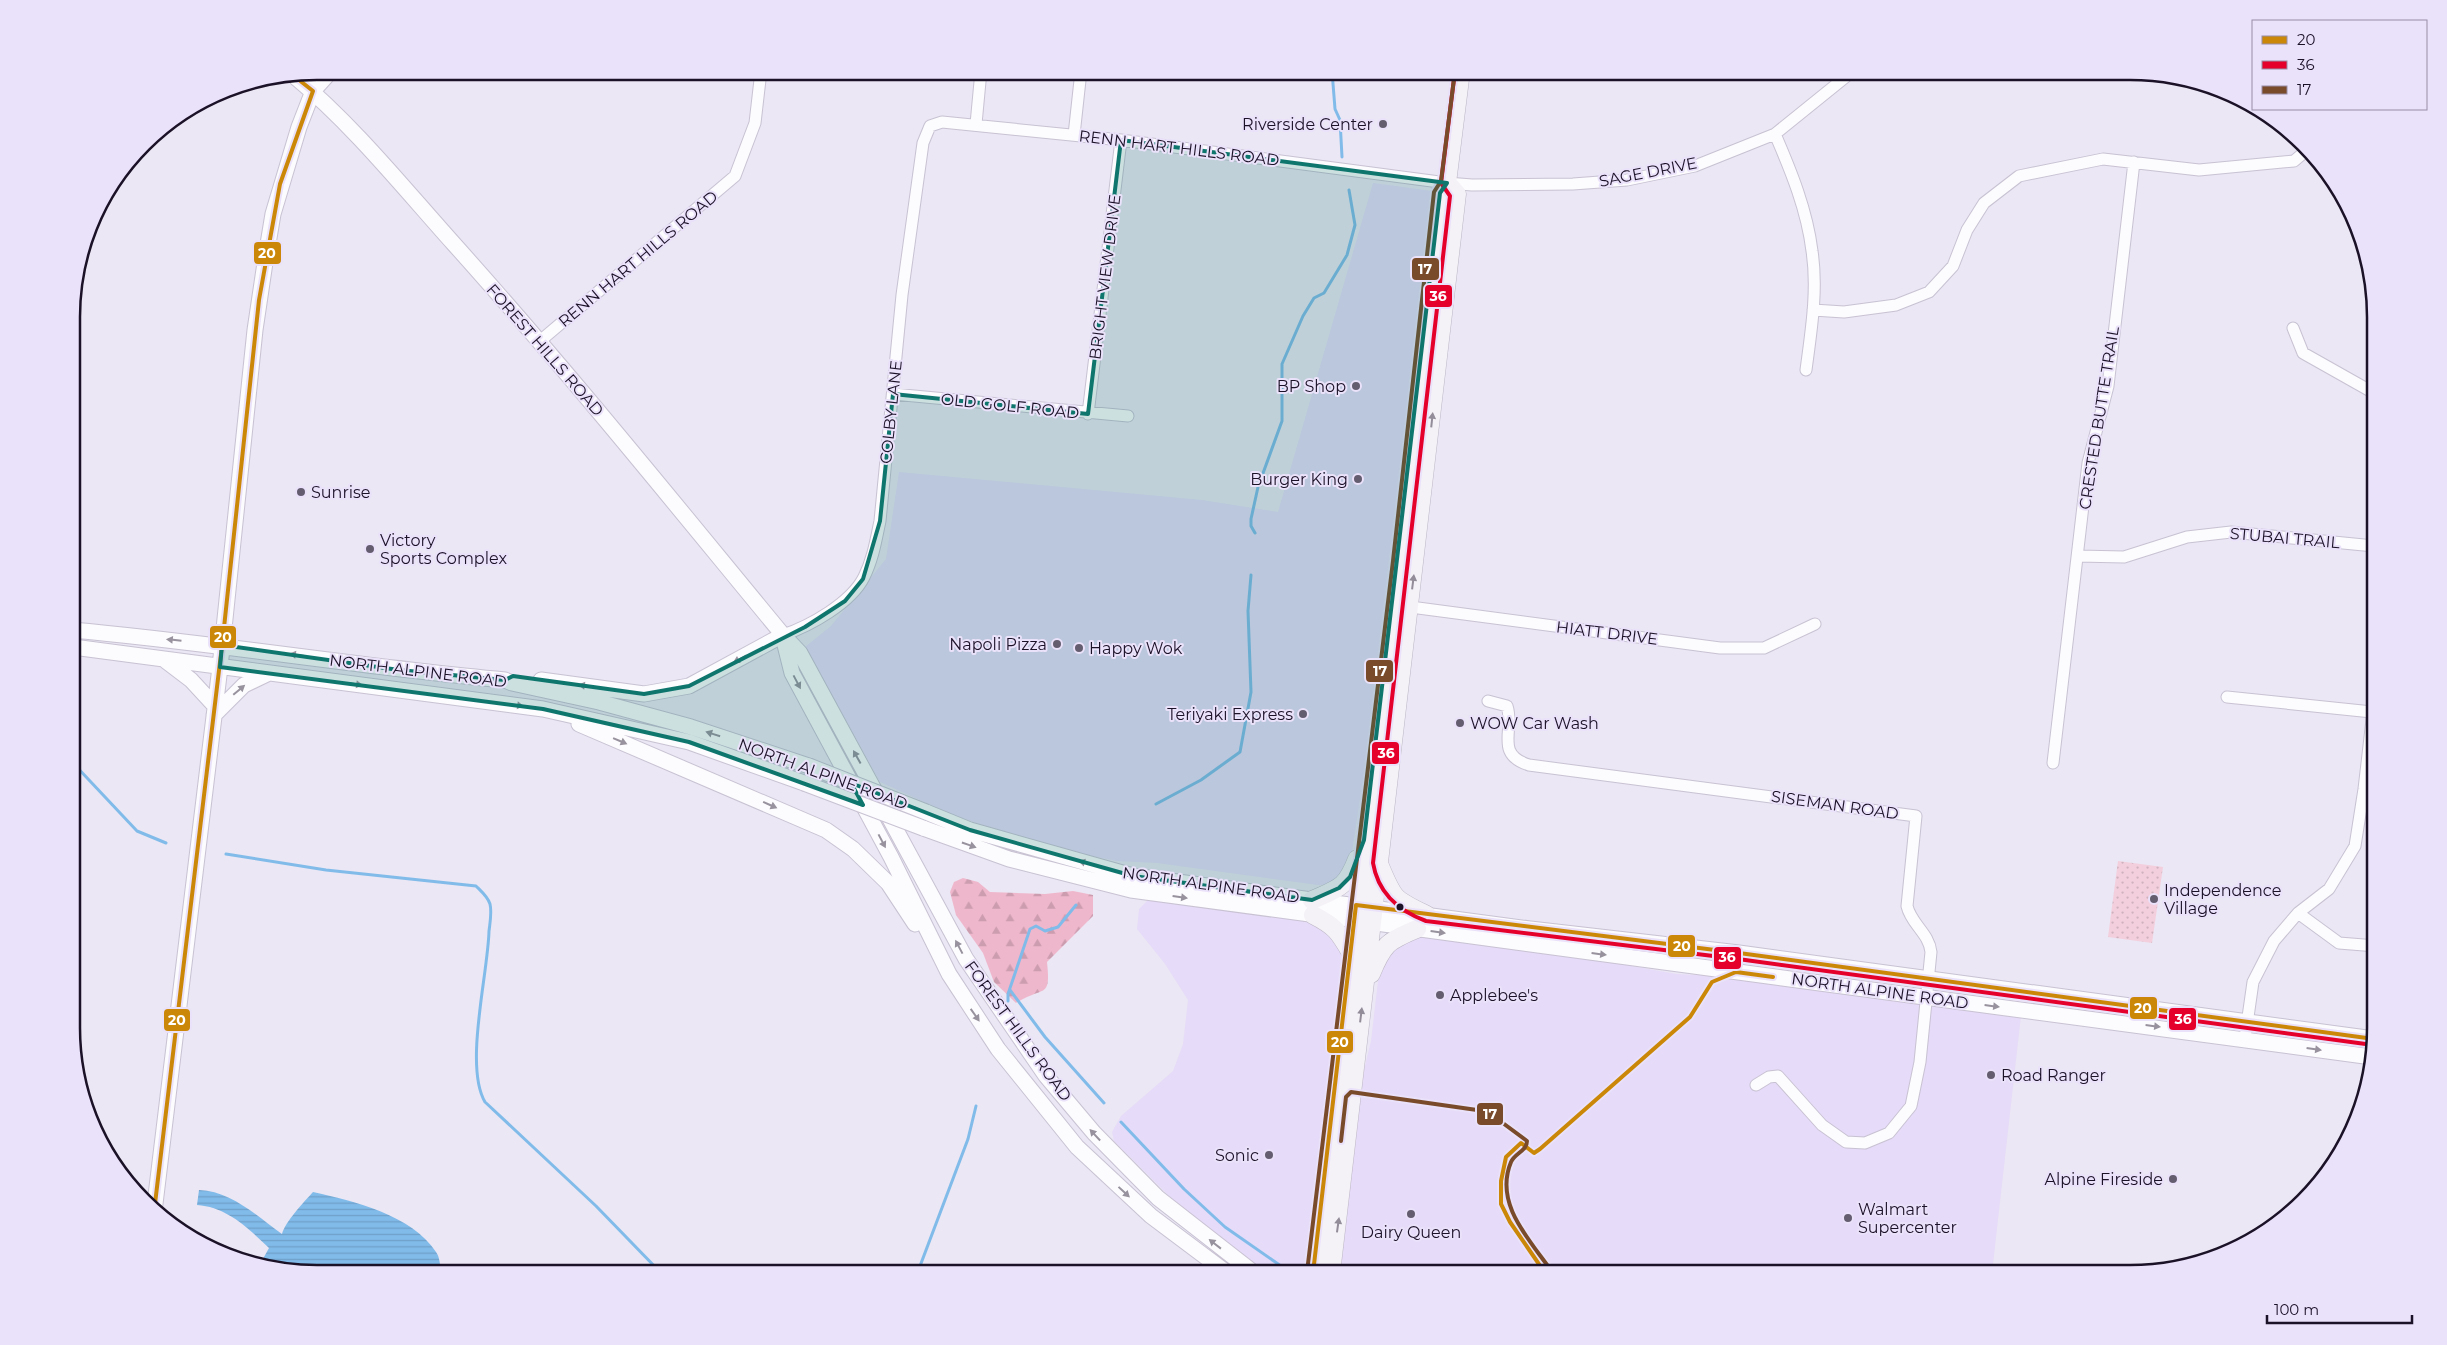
<svg xmlns="http://www.w3.org/2000/svg" width="2447" height="1345" font-family="Montserrat,sans-serif">
<style>
.built{fill:#e6dbf8}
.grass{fill:url(#grass-dots)}
.forest{fill:url(#forest-firs)}
.water{fill:url(#water-rules)}
.lines{fill:none;stroke-linecap:round;stroke-linejoin:round}
.stream{stroke:#81bbea;stroke-width:3}
.street-casing{stroke:#c8c2d3;stroke-width:13}
.secondary-casing{stroke:#c8c2d3;stroke-width:17}
.primary-casing{stroke:#bcb6c5;stroke-width:19}
.street{stroke:#fcfbfd;stroke-width:11}
.secondary{stroke:#fcfbfd;stroke-width:15}
.primary{stroke:#f4f1f7;stroke-width:18}
.secondary-bridge-casing{stroke:#c8c2d3;stroke-width:17;stroke-linecap:butt}
.secondary-bridge{stroke:#fcfbfd;stroke-width:15}
.bus-1-casing{stroke:#eae1fa;stroke-width:8}
.bus-2-casing{stroke:#eae1fa;stroke-width:8}
.bus-3-casing{stroke:#eae1fa;stroke-width:8}
.bus-1{stroke:#cb8808;stroke-width:4}
.bus-2{stroke:#e4002b;stroke-width:4}
.bus-3{stroke:#7a4b2a;stroke-width:4}
.oneway{fill:#938d9a}
.oneway2{fill:#97929d}
.marked{fill:#0f766e;fill-opacity:0.2;stroke:#0f766e;stroke-width:4;stroke-linejoin:round}
.poi-dot{fill:#645d6f;stroke:#eae1fa;stroke-width:2}
.bus-dot{fill:#1c1228;stroke:#eae1fa;stroke-width:2}
.labels{text-anchor:middle;dominant-baseline:central;stroke-width:4;stroke-linejoin:round;paint-order:stroke}
.poi-label{font-size:16px;fill:#1c1228;stroke:#eae1fa;text-anchor:start}
.street-label{font-size:16px;fill:#1c1228;stroke:#eae1fa}
.rim{fill:none;stroke:#1c1228;stroke-width:2.5}
.line-badge{stroke:#eae1fa;stroke-width:2}
.badge-label{font-size:14px;text-anchor:middle;font-weight:bold;fill:#fff}
</style>
<defs>
<pattern id="grass-dots" width="8" height="8" patternUnits="userSpaceOnUse" patternTransform="scale(1.25)"><rect width="8" height="8" fill="#f3cfdd"/><path d="M2 2h.1M6 6h.1" fill="none" stroke="#d0b1be" stroke-width="1.8" stroke-linecap="round"/></pattern>
<pattern id="forest-firs" width="22" height="20" patternUnits="userSpaceOnUse" patternTransform="scale(1.25)"><rect width="22" height="20" fill="#efb7cc"/><path d="M5 1l3.5 6h-7zM16 11l3.5 6h-7z" fill="#cc9caf"/></pattern>
<pattern id="water-rules" width="6" height="5" patternUnits="userSpaceOnUse" patternTransform="scale(1.25)"><rect width="6" height="5" fill="#81bbea"/><path d="M0 2.5h6" fill="none" stroke="#6fa0c9"/></pattern>
</defs>
<rect width="100%" height="100%" fill="#ebe7f4"/>
<path class="built" d="M1373 183 1432 191 1365 766 1351 859 1343 877 1330 885H1318L1157 863 1117 861 1087 855 1024 839 953 815 880 782 805 647 831 626 886 559 899 472 1202 500 1278 512Z
M1149 899 1314 921 1332 929 1345 954 1307 1273H1267L1173 1200 1114 1141 1112 1132 1121 1116 1173 1071 1183 1044 1188 1000 1165 964 1137 929 1139 909Z
M1419 936 1574 956 1677 974 1734 977 2021 1016 1992 1273H1340L1363 1074 1371 1041 1378 981 1387 952Z"/>
<path class="grass" d="M2118 861 2163 867 2152 943 2108 937Z"/>
<path class="forest" d="M963 878 978 882 990 892 1045 894 1073 891 1093 895V916L1047 962C1051 1000 1044 985 1016 1003L994 982 983 953 956 915 950 892 954 882Z"/>
<path class="water" d="M199 1190C231 1191 257 1216 282 1234 285 1222 304 1202 313 1192 354 1201 412 1215 436 1252 440 1257 440 1267 442 1274H317L259 1266 269 1248C248 1228 227 1207 197 1205Z"/>
<g class="lines">
<path class="stream" d="M1332 71 1335 109 1340 120 1342 157
M1255 533 1251 526V519L1258 487 1282 421V364L1303 316 1314 298 1324 293 1347 255 1355 225 1349 190
M73 763 137 831 166 843
M1156 804 1201 780 1240 752 1251 692 1248 611 1251 575
M226 854 326 870 476 886C481 891 488 897 490 904 492 912 490 923 489 931 488 974 464 1066 485 1102L596 1206 662 1274
M1010 990 1045 1037 1104 1103
M1008 1001V994L1030 929 1036 926 1045 931 1058 927 1076 905
M1121 1122 1184 1189 1225 1227 1281 1266 1303 1267
M917 1274 968 1139 976 1106"/>
<g class="street-casing">
<path id="street" d="M976 124 981 71
M1775 134C1791 171 1807 210 1812 251 1818 290 1811 332 1806 370
M1074 135 1081 71
M1813 310 1844 312 1896 305 1929 292 1953 266 1967 230 1984 203 2019 176 2103 159 2199 170 2294 161 2307 150
M2293 328 2303 353 2374 393
M540 341 735 176 755 123 761 71
M893 394 1128 416
M1088 414 1121 140
M2078 556 2124 557 2187 537 2231 532 2374 546
M1403 606 1720 648H1764L1815 624
M783 635C810 626 851 603 864 577 873 559 876 540 880 521L902 295 923 143 930 126 942 122 1121 140 1447 183 1472 185 1573 184 1627 180 1695 166 1775 134 1853 71
M2227 697 2372 712
M1488 701 1507 706C1515 730 1494 754 1529 765L1916 816 1907 906C1911 924 1929 933 1931 952L1920 1062 1911 1106 1889 1133 1865 1143 1846 1142 1822 1125 1778 1076 1769 1077 1756 1085
M2053 763 2088 463 2108 386 2134 162
M2298 913 2339 943 2376 946
M2245 1038 2253 982 2274 941 2298 913 2329 889 2355 846 2364 789 2375 694"/>
</g>
<g class="secondary-casing">
<path id="secondary" d="M294 76C353 125 402 186 453 243 567 370 674 503 783 635L800 653 966 959 1046 1076 1094 1133 1158 1198 1254 1273
M72 630C217 643 360 667 505 680L512 683 599 702 691 727 809 766
M783 637 792 673 891 857 949 974 998 1049 1077 1147 1151 1216 1227 1273
M73 647 543 709 689 742 804 783
M166 661 191 680 215 706
M541 680 644 694 689 686 783 635
M214 715 244 685 269 673
M579 724 826 830 853 849 888 883 915 924
M926 812 970 830 1133 876 1530 929 1739 953 2374 1039
M923 828 1009 859 1131 890C1545 947 1958 1001 2372 1057
M154 1212 220 667 255 330 266 256 273 214 299 127 313 91 331 71"/>
</g>
<g class="primary-casing">
<path id="primary" d="M1380 866C1394 900 1394 899 1427 915
M1312 900C1339 888 1346 888 1357 859
M1313 915C1335 926 1339 932 1351 953
M1371 974C1383 945 1387 941 1417 929
M1313 1273 1399 562 1440 193 1447 183 1461 71
M1331 1273 1457 194 1447 183"/>
</g>
<use href="#street" class="street"/>
<use href="#secondary" class="secondary"/>
<use href="#primary" class="primary"/>
<g class="secondary-bridge-casing">
<path id="secondary-bridge" d="M809 766 926 812
M804 783 923 828"/>
</g>
<use href="#secondary-bridge" class="secondary-bridge"/>
<g class="bus-1-casing">
<path id="bus-1" d="M154 1212 223 637 259 300 280 184 313 91 294 76
M1313 1273 1356 905 1739 953 2374 1039
M1545 1273 1510 1222 1501 1204V1181L1506 1157 1521 1143 1534 1153 1540 1149 1690 1017 1712 982 1736 972 1773 977"/>
</g>
<g class="bus-2-casing">
<path id="bus-2" d="M1455 71 1441 183 1450 196 1373 863C1378 893 1399 911 1426 921L1738 959 2373 1045"/>
</g>
<g class="bus-3-casing">
<path id="bus-3" d="M1341 1141 1346 1097 1351 1092 1477 1110 1492 1115 1527 1141C1527 1151 1515 1153 1511 1162 1494 1203 1528 1238 1550 1269
M1307 1272 1393 561 1434 192 1441 181 1455 71"/>
</g>
<use href="#bus-1" class="bus-1"/>
<use href="#bus-2" class="bus-2"/>
<use href="#bus-3" class="bus-3"/>
</g>
<defs><path id="oneway-solid" d="M-6-.8H1V-3.2L6.5 0L1 3.2V.8H-6Z" transform="scale(1.25)"/></defs>
<g class="oneway">
<use href="#oneway-solid" transform="translate(1432 420) rotate(-84)"/>
<use href="#oneway-solid" transform="translate(1413 582) rotate(-83)"/>
<use href="#oneway-solid" transform="translate(1361 1015) rotate(-83)"/>
<use href="#oneway-solid" transform="translate(1338 1225) rotate(-82)"/>
</g>
<g class="oneway2">
<use href="#oneway-solid" transform="translate(174 640) rotate(-174)"/>
<use href="#oneway-solid" transform="translate(297 655) rotate(-172)"/>
<use href="#oneway-solid" transform="translate(740 659) rotate(152)"/>
<use href="#oneway-solid" transform="translate(797 682) rotate(62)"/>
<use href="#oneway-solid" transform="translate(355 684) rotate(8)"/>
<use href="#oneway-solid" transform="translate(586 686) rotate(-172)"/>
<use href="#oneway-solid" transform="translate(239 690) rotate(-40)"/>
<use href="#oneway-solid" transform="translate(516 705) rotate(8)"/>
<use href="#oneway-solid" transform="translate(713 734) rotate(-162)"/>
<use href="#oneway-solid" transform="translate(620 741) rotate(23)"/>
<use href="#oneway-solid" transform="translate(857 757) rotate(-119)"/>
<use href="#oneway-solid" transform="translate(770 805) rotate(24)"/>
<use href="#oneway-solid" transform="translate(882 841) rotate(62)"/>
<use href="#oneway-solid" transform="translate(969 845) rotate(19)"/>
<use href="#oneway-solid" transform="translate(1086 863) rotate(-164)"/>
<use href="#oneway-solid" transform="translate(1180 897) rotate(8)"/>
<use href="#oneway-solid" transform="translate(1438 932) rotate(8)"/>
<use href="#oneway-solid" transform="translate(959 947) rotate(-118)"/>
<use href="#oneway-solid" transform="translate(1599 954) rotate(7)"/>
<use href="#oneway-solid" transform="translate(1992 1006) rotate(7)"/>
<use href="#oneway-solid" transform="translate(975 1015) rotate(55)"/>
<use href="#oneway-solid" transform="translate(2153 1026) rotate(7)"/>
<use href="#oneway-solid" transform="translate(2314 1049) rotate(8)"/>
<use href="#oneway-solid" transform="translate(1095 1135) rotate(-133)"/>
<use href="#oneway-solid" transform="translate(1124 1192) rotate(43)"/>
<use href="#oneway-solid" transform="translate(1215 1244) rotate(-142)"/>
</g>
<path class="marked" d="M1121 140 1447 183 1440 193 1364 840 1350 877 1339 888 1312 900 1133 876 970 830 851 783 863 805 689 742 543 709 220 667 222 645 399 670 505 680 513 676 644 694 689 686 805 627 845 601 863 579 880 521 893 394 1088 414Z"/>
<g class="poi-dot">
<circle cx="1383" cy="124" r="5"/>
<circle cx="1356" cy="386" r="5"/>
<circle cx="1358" cy="479" r="5"/>
<circle cx="301" cy="492" r="5"/>
<circle cx="370" cy="549" r="5"/>
<circle cx="1057" cy="644" r="5"/>
<circle cx="1079" cy="648" r="5"/>
<circle cx="1303" cy="714" r="5"/>
<circle cx="1460" cy="723" r="5"/>
<circle cx="2154" cy="899" r="5"/>
<circle cx="1440" cy="995" r="5"/>
<circle cx="1991" cy="1075" r="5"/>
<circle cx="1269" cy="1155" r="5"/>
<circle cx="2173" cy="1179" r="5"/>
<circle cx="1411" cy="1214" r="5"/>
<circle cx="1848" cy="1218" r="5"/>
</g>
<circle class="bus-dot" cx="1400" cy="907" r="4.5"/>
<g class="labels">
<g class="poi-label">
<text x="1373" y="124" text-anchor="end">Riverside Center</text>
<text x="1346" y="386" text-anchor="end">BP Shop</text>
<text x="1348" y="479" text-anchor="end">Burger King</text>
<text x="311" y="492">Sunrise</text>
<text x="380" y="540">Victory<tspan x="380" dy="18">Sports Complex</tspan></text>
<text x="1047" y="644" text-anchor="end">Napoli Pizza</text>
<text x="1089" y="648">Happy Wok</text>
<text x="1293" y="714" text-anchor="end">Teriyaki Express</text>
<text x="1470" y="723">WOW Car Wash</text>
<text x="2164" y="890">Independence<tspan x="2164" dy="18">Village</tspan></text>
<text x="1450" y="995">Applebee's</text>
<text x="2001" y="1075">Road Ranger</text>
<text x="1259" y="1155" text-anchor="end">Sonic</text>
<text x="2163" y="1179" text-anchor="end">Alpine Fireside</text>
<text x="1858" y="1209">Walmart<tspan x="1858" dy="18">Supercenter</tspan></text>
<text x="1411" y="1232" text-anchor="middle">Dairy Queen</text>
</g>
<g class="street-label">
<text transform="translate(1179 148) rotate(7)">RENN HART HILLS ROAD</text>
<text transform="translate(1648 172) rotate(-11)">SAGE DRIVE</text>
<text transform="translate(638 259) rotate(-40)">RENN HART HILLS ROAD</text>
<text transform="translate(1105 277) rotate(-83)">BRIGHT VIEW DRIVE</text>
<text transform="translate(545 350) rotate(49)">FOREST HILLS ROAD</text>
<text transform="translate(1010 406) rotate(6)">OLD GOLF ROAD</text>
<text transform="translate(891 412) rotate(-84)">COLBY LANE</text>
<text transform="translate(2099 418) rotate(-81)">CRESTED BUTTE TRAIL</text>
<text transform="translate(2285 538) rotate(5)">STUBAI TRAIL</text>
<text transform="translate(1607 633) rotate(7)">HIATT DRIVE</text>
<text transform="translate(418 671) rotate(7)">NORTH ALPINE ROAD</text>
<text transform="translate(823 774) rotate(20)">NORTH ALPINE ROAD</text>
<text transform="translate(1835 805) rotate(8)">SISEMAN ROAD</text>
<text transform="translate(1211 885) rotate(8)">NORTH ALPINE ROAD</text>
<text transform="translate(1880 991) rotate(8)">NORTH ALPINE ROAD</text>
<text transform="translate(1018 1031) rotate(54)">FOREST HILLS ROAD</text>
</g>
</g>
<path d="M0 0H2447V1345H0ZM317 80H2130A237 237 0 0 1 2367 317V1028A237 237 0 0 1 2130 1265H317A237 237 0 0 1 80 1028V317A237 237 0 0 1 317 80Z" fill="#eae1fa" fill-rule="evenodd"/>
<path class="rim" d="M317 80H2130A237 237 0 0 1 2367 317V1028A237 237 0 0 1 2130 1265H317A237 237 0 0 1 80 1028V317A237 237 0 0 1 317 80Z"/>
<g class="line-badge">
<rect x="253" y="241" width="29" height="24" rx="5" fill="#cb8808"/>
<rect x="1411" y="257" width="29" height="24" rx="5" fill="#7a4b2a"/>
<rect x="1424" y="284" width="29" height="24" rx="5" fill="#e4002b"/>
<rect x="209" y="625" width="28" height="24" rx="5" fill="#cb8808"/>
<rect x="1365" y="659" width="29" height="24" rx="5" fill="#7a4b2a"/>
<rect x="1371" y="741" width="29" height="24" rx="5" fill="#e4002b"/>
<rect x="1667" y="934" width="29" height="24" rx="5" fill="#cb8808"/>
<rect x="1713" y="946" width="29" height="24" rx="5" fill="#e4002b"/>
<rect x="2129" y="996" width="29" height="24" rx="5" fill="#cb8808"/>
<rect x="2168" y="1007" width="29" height="24" rx="5" fill="#e4002b"/>
<rect x="163" y="1008" width="28" height="24" rx="5" fill="#cb8808"/>
<rect x="1326" y="1030" width="28" height="24" rx="5" fill="#cb8808"/>
<rect x="1476" y="1102" width="28" height="24" rx="5" fill="#7a4b2a"/>
</g>
<g class="badge-label">
<text x="267" y="258">20</text>
<text x="1425" y="274">17</text>
<text x="1438" y="301">36</text>
<text x="223" y="642">20</text>
<text x="1380" y="676">17</text>
<text x="1386" y="758">36</text>
<text x="1682" y="951">20</text>
<text x="1727" y="962">36</text>
<text x="2143" y="1013">20</text>
<text x="2183" y="1024">36</text>
<text x="177" y="1025">20</text>
<text x="1340" y="1047">20</text>
<text x="1490" y="1119">17</text>
</g>
<rect x="2252" y="20" width="175" height="90" fill="#eae1fa" stroke="#988ea6"/>
<rect x="2262" y="36" width="25" height="8" fill="#cb8808" stroke="#988ea6"/>
<text x="2297" y="45" font-size="15" fill="#1c1228">20</text>
<rect x="2262" y="61" width="25" height="8" fill="#e4002b" stroke="#988ea6"/>
<text x="2297" y="70" font-size="15" fill="#1c1228">36</text>
<rect x="2262" y="86" width="25" height="8" fill="#7a4b2a" stroke="#988ea6"/>
<text x="2297" y="95" font-size="15" fill="#1c1228">17</text>
<path d="M2267 1315v8h145v-8" fill="none" stroke="#1c1228" stroke-width="2.5"/>
<text x="2274" y="1315" font-size="15" fill="#1c1228" stroke="#eae1fa" stroke-width="4" paint-order="stroke">100 m</text>
</svg>
